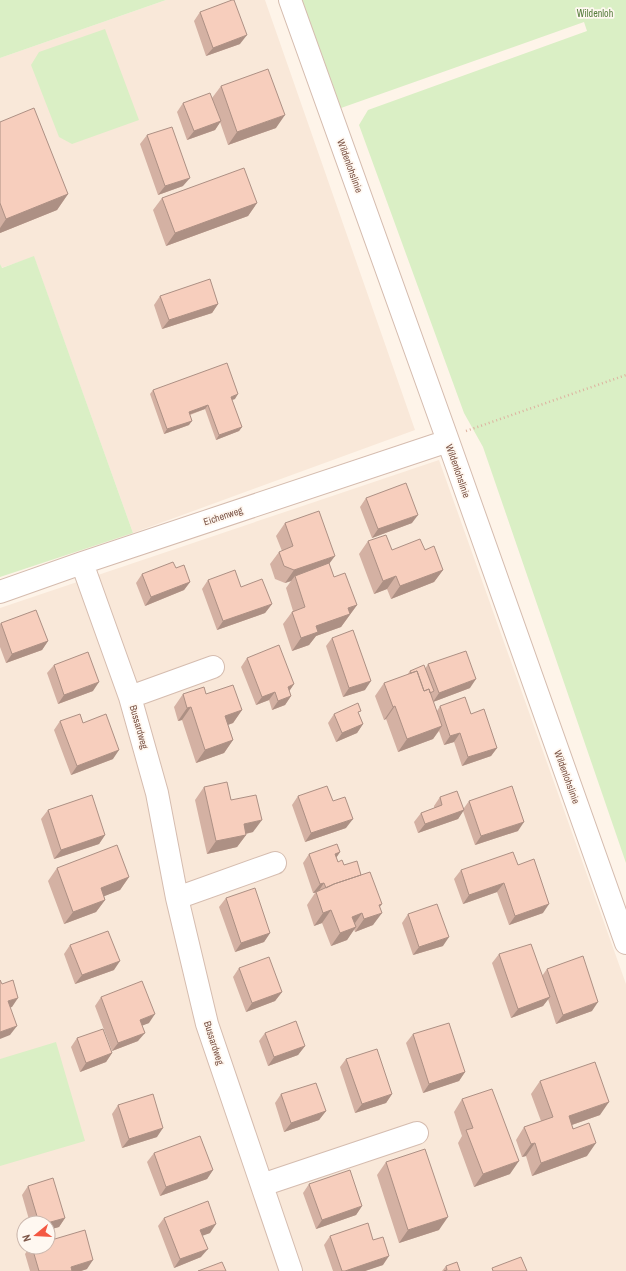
<svg xmlns="http://www.w3.org/2000/svg" width="626" height="1271" font-family="'Archivo Narrow',sans-serif">
<style>
.residential{fill:#f9e8d9;fill-rule:evenodd}
.green{fill:#daefc5}
.lines{fill:none;stroke-linecap:round;stroke-linejoin:round}
.minor-casing{stroke:#d5bcaf;stroke-width:24}
.path{stroke:#ddb19f;stroke-width:2.5;stroke-dasharray:1 3;stroke-linecap:butt}
.minor{stroke:#fff;stroke-width:22}
.wall{fill:#d4b1a3}
.shaded-wall{fill:#ad9084}
.building{fill:#f7cebd;stroke:#ad9084}
.labels{text-anchor:middle;dominant-baseline:central;stroke-width:3.5;stroke-linejoin:round;paint-order:stroke}
.park-label{font-size:10px;fill:#567d3c;stroke:#fff8f1}
.street-label{font-size:10px;fill:#7d5648;stroke:#fff8f1}
</style>
<rect width="100%" height="100%" fill="#fef4e9"/>
<path class="residential" d="M166 0H265L415 430 133 533 34 257 1 268 0 264V58Z
M439 460 626 984V1271H0V608ZM24 1223H48V1247H24Z"/>
<path class="green" d="M0 0H166L0 58Z
M302 0H626V863L483 447 464 413 359 125 368 110 587 31 584 22 341 108Z
M105 29 139 120 72 144 59 137 31 65 39 52Z
M34 256 133 533 0 577V264L2 268Z
M56 1042 85 1141 0 1166V1059Z"/>
<g class="lines">
<g class="minor-casing">
<path id="minor" d="M290 0 447 438 626 943
M82 563 130 697 157 793 177 898 207 1024 291 1271
M0 592 82 563 448 441
M130 697 213 667
M177 898 275 863
M262 1185 417 1133"/>
</g>
<path class="path" d="M466 431 626 375"/>
<use href="#minor" class="minor"/>
</g>
<path class="wall" d="M200 12 240 44 206 56 194 21Z
M221 86 276 128 228 145 220 122 215 130 187 140 177 112 183 103 212 98Z
M0 122 68 194 57 210 0 233Z
M147 135 183 186 158 195 140 144Z
M162 198 257 203 248 216 166 246 153 210Z
M160 296 218 304 212 313 162 329 154 305Z
M153 390 235 399 232 400 242 427 239 431 216 440 205 409 190 415 189 425 164 434 150 394Z
M366 498 412 523 372 538 360 507Z
M285 523 329 563 334 577 357 605 341 627 316 636 309 645 292 651 283 624 292 612 293 611 286 588 291 581 285 583 275 579 270 564 279 552 282 551 276 536Z
M368 541 392 550H425L443 570 434 582 391 599 387 589 374 594 359 554Z
M176 568 190 582 184 590 145 606 136 583 142 574Z
M208 580 241 587 272 604 265 613 217 630 202 589Z
M1 623 48 641 42 650 6 663 0 647V624Z
M332 638 365 690 343 697 326 646Z
M247 658 294 684 289 691 291 696 285 705 272 710 269 700 256 705 241 667Z
M428 664 470 688 433 702 437 711 440 706 471 714 497 748 491 756 462 766 454 742 444 745 439 731 433 739 398 752 386 719 384 720 375 696 384 683 407 675 410 671 425 669Z
M54 665 93 691 58 704 47 673Z
M183 694H206L242 710 233 723 228 725 233 740 224 753 196 763 182 720 178 721 174 707Z
M334 714H359L363 724 357 733 336 742 328 723Z
M60 721 83 723 113 759 71 775 54 730Z
M204 787 231 800 253 832 246 834V835L237 847 207 854 195 800Z
M298 796 333 801 346 828 305 842 292 805Z
M440 797 464 808 469 801 518 831 475 845 463 811 458 819 418 833 414 822 421 813 434 808V806Z
M48 810 105 835 99 844 54 859 41 819Z
M340 852 336 858 338 862 361 875 379 907 373 925 355 932 354 929 347 940 331 946 322 923 314 926 307 905 315 893H313L303 863 309 854Z
M518 865 543 913 509 925 497 892 463 904 454 879 461 870Z
M57 868 129 877 120 890 104 896 105 900 96 912 64 924 48 881Z
M226 898 270 933 264 942 235 952 219 907Z
M408 914 443 946 413 955 402 923Z
M70 945 114 970 75 984 64 954Z
M499 954 542 976 547 969 592 1011 556 1024 548 999 543 1006 511 1018 492 963Z
M239 968 282 992 275 1001 246 1012 233 977Z
M101 997 149 1023 142 1025 138 1041 112 1051 95 1006Z
M265 1033 305 1046 298 1055 268 1066 259 1041Z
M413 1034 465 1072 459 1081 423 1093 406 1043Z
M77 1038 112 1053 106 1062 80 1072 71 1047Z
M346 1059 392 1094 386 1103 355 1113 340 1067Z
M540 1081 600 1115 572 1125 587 1156 532 1176 526 1156 522 1157 516 1140 524 1127 541 1121 531 1094Z
M281 1094 326 1111 319 1120 284 1132 275 1103Z
M462 1099 510 1174 474 1187 458 1143 462 1136 454 1112Z
M118 1105 157 1137 122 1148 112 1114Z
M154 1153 213 1170 207 1179 160 1196 147 1162Z
M386 1162 439 1230 399 1243 377 1175Z
M309 1184 362 1206 356 1215 316 1229 303 1193Z
M28 1186 65 1218 59 1227 48 1230V1223H30L22 1195Z
M164 1218 210 1233 203 1235 201 1257 174 1268 158 1226Z
M330 1236 373 1240 383 1265 365 1271H333L324 1245Z
M30 1247H32L87 1269 81 1271H30L25 1254Z
M446 1266 460 1271H442Z"/>
<path class="shaded-wall" d="M247 35 240 44 206 56 213 48Z
M285 115 276 128 228 145 237 132Z
M221 121 215 130 187 140 194 131Z
M190 178 183 186 158 195 165 186Z
M68 194 57 210 0 233V228L6 219Z
M257 203 248 216 166 246 175 233Z
M218 304 212 313 162 329 169 320Z
M238 394 235 399 228 401 231 397Z
M208 405 205 409 185 416 189 412Z
M192 421 189 425 164 434 167 429Z
M242 427 239 431 216 440 219 435Z
M418 515 412 523 372 538 378 529Z
M335 556 326 568 295 576 291 581 285 583 294 570Z
M443 570 434 582 391 599 400 586Z
M396 576 387 589 374 594 383 581Z
M190 582 184 590 145 606 151 597Z
M272 604 265 613 217 630 223 621Z
M357 605 341 627 316 636 309 645 292 651 301 638 316 626 348 608Z
M48 641 42 650 6 663 12 654Z
M476 679 470 688 433 702 439 693Z
M371 681 365 690 343 697 349 688Z
M99 682 93 691 58 704 64 695Z
M294 684 288 693V687Z
M275 692 269 700 256 705 262 697Z
M291 696 285 705 272 710 278 701Z
M395 706 386 719 384 720 393 707Z
M191 707 182 720 178 721 187 708Z
M242 710 233 723 216 729 225 716Z
M363 724 357 733 336 742 342 733Z
M442 726 433 739 398 752 407 739Z
M460 733 454 742 444 745 450 736Z
M233 740 224 753 196 763 205 750Z
M497 748 491 756 462 766 468 757Z
M119 750 113 759 71 775 77 766Z
M464 810 458 819 418 833 425 824Z
M353 819 346 828 305 842 311 833Z
M262 820 253 832 235 836 244 824Z
M524 822 518 831 475 845 481 836Z
M105 835 99 844 54 859 61 850Z
M246 835 237 847 207 854 216 841Z
M340 852 334 861 335 854Z
M129 877 120 890 92 901 101 888Z
M324 883 318 892 313 893 320 884Z
M504 883 497 892 463 904 469 895Z
M105 900 96 912 64 924 73 912Z
M382 904 373 916 382 913 373 925 355 932 364 919 379 905Z
M549 904 543 913 509 925 515 916Z
M331 910 322 923 314 926 323 913Z
M362 913 353 926 352 917Z
M356 927 347 940 331 946 340 933Z
M270 933 264 942 235 952 241 943Z
M449 937 443 946 413 955 419 947Z
M120 961 114 970 75 984 82 975Z
M282 992 275 1001 246 1012 252 1003Z
M550 997 543 1006 511 1018 518 1009Z
M18 998 12 1007 2 1010 8 1001Z
M598 1002 592 1011 556 1024 563 1015Z
M155 1014 149 1023 134 1029 140 1020Z
M17 1026 10 1035 0 1039V1032Z
M145 1033 138 1041 112 1051 118 1043Z
M305 1046 298 1055 268 1066 274 1057Z
M112 1053 106 1062 80 1072 86 1063Z
M465 1072 459 1081 423 1093 429 1084Z
M392 1094 386 1103 355 1113 362 1104Z
M609 1102 600 1115 560 1129 569 1116Z
M326 1111 319 1120 284 1132 291 1123Z
M163 1128 157 1137 122 1148 129 1139Z
M535 1143 526 1156 522 1157 531 1144Z
M596 1143 587 1156 532 1176 541 1163Z
M519 1161 510 1174 474 1187 483 1174Z
M213 1170 207 1179 160 1196 166 1187Z
M362 1206 356 1215 316 1229 322 1220Z
M448 1217 439 1230 399 1243 408 1230Z
M65 1218 59 1227 48 1230V1223H47Z
M216 1224 210 1233 194 1239 200 1230Z
M208 1249 201 1257 174 1268 180 1259Z
M389 1256 383 1265 365 1271H345Z
M93 1260 87 1269 81 1271H68L71 1267Z"/>
<path class="building" d="M232 0H234L247 35 213 48 200 12Z
M268 69 285 115 237 132 221 86Z
M210 93 221 121 194 131 183 103Z
M34 108 68 194 6 219 0 203V122Z
M172 127 190 178 165 186 147 135Z
M244 168 257 203 175 233 162 198Z
M210 279 218 304 169 320 160 296Z
M227 363 238 394 231 397 242 427 219 435 208 405 189 412 192 421 167 429 153 390Z
M406 483 418 515 378 529 366 498Z
M319 511 335 556 294 570 284 566 279 552 293 546 285 523Z
M386 535 392 550 420 539 425 550 434 546 443 570 400 586 396 576 383 581 368 541Z
M173 562 176 568 184 565 190 582 151 597 142 574Z
M329 563 334 577 345 573 357 605 348 608 350 614 316 626 318 632 301 638 292 612 305 607 295 576Z
M235 570 241 587 262 579 272 604 223 621 208 580Z
M36 610 48 641 12 654 1 623Z
M353 630 371 681 349 688 332 638Z
M279 645 294 684 288 687 291 696 278 701 275 692 262 697 247 658Z
M466 651 476 679 439 693 428 664Z
M88 652 99 682 64 695 54 665Z
M424 665 434 691 430 693 429 689 424 691 417 671 411 673 410 671Z
M417 671 424 691 429 689 442 726 407 739 395 706 393 707 384 683Z
M233 685 242 710 225 716 233 740 205 750 191 707 187 708 183 694 204 687 206 694Z
M465 697 471 714 484 709 497 748 468 757 460 733 450 736 440 706Z
M358 703 361 711 358 712 363 724 342 733 334 714Z
M80 714 83 723 106 714 119 750 77 766 60 721Z
M227 782 231 800 256 795 262 820 244 824 246 835 216 841 204 787Z
M327 786 333 801 345 797 353 819 311 833 298 796Z
M512 786 524 822 481 836 469 801Z
M457 791 464 810 425 824 421 813 442 805 440 797Z
M92 795 105 835 61 850 48 810Z
M337 844 340 852 335 854 338 862 342 860 344 865 357 861 361 875 334 884 326 888 324 883 320 884 309 854Z
M117 845 129 877 101 888 105 900 73 912 57 868Z
M513 852 518 865 534 859 549 904 515 916 504 883 469 895 461 870Z
M370 872 382 904 379 905 382 913 364 919 362 913 352 917 356 927 340 933 331 910 323 913 316 892 334 884Z
M255 888 270 933 241 943 226 898Z
M437 904 449 937 419 947 408 914Z
M108 931 120 961 82 975 70 945Z
M531 944 550 997 518 1009 499 954Z
M583 956 598 1002 563 1015 547 969Z
M269 957 282 992 252 1003 239 968Z
M0 980 2 984 13 980 18 998 8 1001 17 1026 0 1032Z
M142 981 155 1014 140 1020 145 1033 118 1043 101 997Z
M296 1021 305 1046 274 1057 265 1033Z
M449 1023 465 1072 429 1084 413 1034Z
M103 1029 112 1053 86 1063 77 1038Z
M377 1049 392 1094 362 1104 346 1059Z
M595 1062 609 1102 569 1116 573 1129 589 1123 596 1143 541 1163 535 1143 531 1144 524 1127 553 1117 540 1081Z
M316 1083 326 1111 291 1123 281 1094Z
M492 1089 519 1161 483 1174 466 1130 473 1128 462 1099Z
M153 1094 163 1128 129 1139 118 1105Z
M200 1136 213 1170 166 1187 154 1153Z
M425 1149 448 1217 408 1230 386 1162Z
M350 1170 362 1206 322 1220 309 1184Z
M53 1178 65 1218 47 1223H39L28 1186Z
M208 1201 216 1224 200 1230 208 1249 180 1259 164 1218Z
M368 1223 373 1240 383 1237 389 1256 345 1271H342L330 1236Z
M85 1230 93 1260 71 1267 72 1271H39L32 1247H48V1241Z
M521 1257 527 1271H493L492 1268Z
M222 1262 226 1271H198Z
M457 1262 460 1271H444L447 1270 446 1266Z"/>
<g class="labels">
<g class="park-label">
<text x="595" y="13">Wildenloh</text>
</g>
<g class="street-label">
<text transform="translate(350 166) rotate(70)">Wildenlohslinie</text>
<text transform="translate(458 471) rotate(71)">Wildenlohslinie</text>
<text transform="translate(223 516) rotate(-18)">Eichenweg</text>
<text transform="translate(139 727) rotate(74)">Bussardweg</text>
<text transform="translate(567 777) rotate(70)">Wildenlohslinie</text>
<text transform="translate(214 1043) rotate(72)">Bussardweg</text>
</g>
</g>
<g transform="translate(36 1235) rotate(252)"><circle r="19" fill="#fff8f1" stroke="#cbb7ad"/>
<path d="M0-3L7 15L0 10L-7 15Z" fill="#f45842"/>
<text y="-6" font-size="11" font-weight="bold" text-anchor="middle" fill="#7d5648">N</text>
</g>
</svg>
